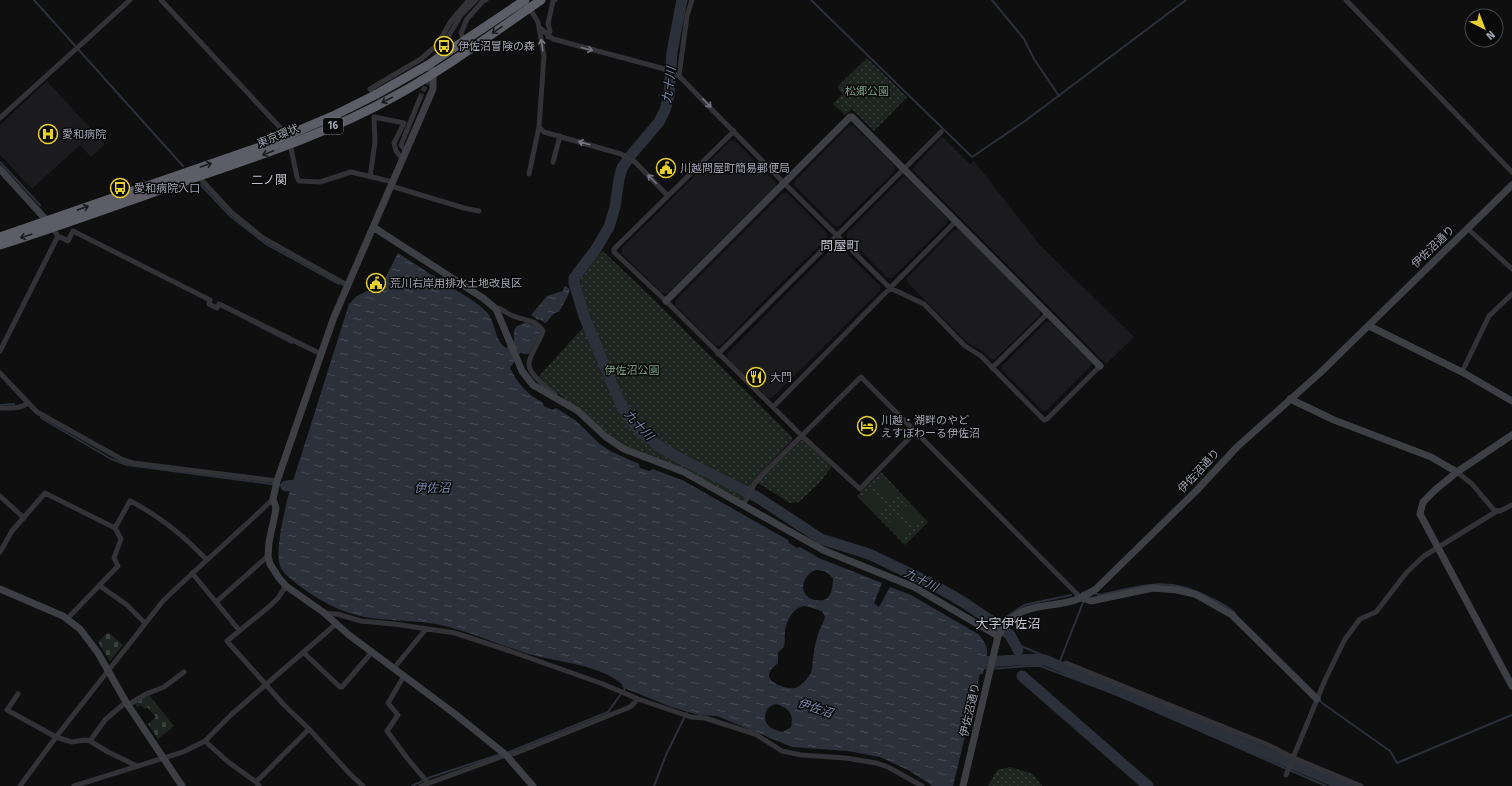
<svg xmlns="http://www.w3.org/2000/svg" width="1512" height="786" font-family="'Fira Sans','Noto Sans JP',sans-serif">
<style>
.built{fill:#1b1b1d}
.cemetery{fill:url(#cemetery-stones)}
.park{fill:url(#park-dots)}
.pitch{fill:#1e2420}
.water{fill:url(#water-ripples);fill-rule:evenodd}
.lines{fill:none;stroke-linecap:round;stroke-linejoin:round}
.stream{stroke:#2b303a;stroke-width:2}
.river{stroke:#2b303a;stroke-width:11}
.street-tunnel{stroke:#2c2c30;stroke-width:5;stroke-dasharray:5 2.5;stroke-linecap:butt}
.street{stroke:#323237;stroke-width:5}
.secondary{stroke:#3e3e45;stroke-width:7}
.highway{stroke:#5c5d66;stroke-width:9}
.oneway{stroke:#1a1b1d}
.oneway2{stroke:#747580}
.labels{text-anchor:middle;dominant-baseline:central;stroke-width:3;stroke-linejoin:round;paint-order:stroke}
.shield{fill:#0a0a0b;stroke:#73747e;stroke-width:1}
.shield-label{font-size:10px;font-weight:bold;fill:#a0a2b0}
.poi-label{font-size:11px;fill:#a0a2b0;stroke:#0a0a0b;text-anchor:start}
.park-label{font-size:11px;fill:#789b82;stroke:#0a0a0b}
.street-label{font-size:11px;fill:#a0a2b0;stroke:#0a0a0b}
.water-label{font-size:12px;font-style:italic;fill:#7888ab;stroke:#0a0a0b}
.neighbourhood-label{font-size:12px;fill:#c1c2cd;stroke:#0a0a0b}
.quarter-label{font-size:13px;fill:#c1c2cd;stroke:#0a0a0b}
</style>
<defs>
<pattern id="cemetery-stones" width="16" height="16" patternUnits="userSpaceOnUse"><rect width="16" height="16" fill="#1e2420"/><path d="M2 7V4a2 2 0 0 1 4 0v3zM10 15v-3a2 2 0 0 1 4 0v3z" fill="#3b413e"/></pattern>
<pattern id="park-dots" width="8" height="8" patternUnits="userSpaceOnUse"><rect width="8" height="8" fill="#1e2420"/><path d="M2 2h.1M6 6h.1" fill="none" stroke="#3b413e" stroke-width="1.8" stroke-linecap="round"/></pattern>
<pattern id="water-ripples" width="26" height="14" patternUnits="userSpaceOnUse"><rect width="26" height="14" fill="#2b303a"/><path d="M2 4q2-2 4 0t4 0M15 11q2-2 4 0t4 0" fill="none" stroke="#464b54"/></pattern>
</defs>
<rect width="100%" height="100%" fill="#0f0f10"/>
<path class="built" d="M47 81 105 144 91 157 80 145 32 189 0 155V125Z
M850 125 854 126 895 166V171L839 226H835L794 185 795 181Z
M941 138H944L970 164 974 161 1040 245 1134 337 1106 364 914 171V167Z
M730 141H735L775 182 776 186 667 294H663L622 254V248Z
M903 177 907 178 948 219 947 223 892 278H888L847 238V233Z
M783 193H787L827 233V238L777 287 720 346H716L675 305V301Z
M954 230H960L1040 311V315L995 359H991L984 352 968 343 907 282V278Z
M835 245H838L880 286V291L772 398H768L727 358 728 353Z
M1046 322H1050L1091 362 1090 367 1046 411H1043L1002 370V366Z"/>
<path class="cemetery" d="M108 632 123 645 110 661 98 642Z
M149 695 174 726 158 739 148 724 156 717 147 707 145 709 141 705 137 707 134 702Z"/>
<path class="park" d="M867 58 907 97 874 131 852 109 845 115 833 104 843 94 838 89 839 85Z
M603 251 648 294 792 437V440L755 479 742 501 620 444 538 377 588 322C583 307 573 288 579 272Z
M799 440 804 441 830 465 831 467 822 480 799 502 790 503 758 483 762 477Z
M881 472 928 522 905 545 857 496Z
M1010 767 1033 774 1042 786H988L997 770Z"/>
<path class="pitch" d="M882 480 897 495 890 502 875 487Z
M871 492 886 506 879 513 864 498Z
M907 505 922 520 915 527 900 512Z
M896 516 910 531 904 538 889 523Z"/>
<path class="water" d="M398 253 438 279 439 283 446 288 451 287C463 295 480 303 489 315 496 326 495 341 506 348L514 340C513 327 515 327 526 322L539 328 540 333 529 354 520 353 510 368C517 382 527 395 542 402L544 406 552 410 556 408 575 420 600 444 612 452 639 464 640 468 649 471 653 469 684 481 788 540 789 543 797 548 800 547 819 558 882 583 874 603 879 607 890 587 911 595 978 634C992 649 987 655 983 674H980L953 786H932L927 782 908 770 880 757 848 751 792 747 717 716 699 715 671 707 622 687V684C596 663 560 663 528 654 500 645 473 633 445 626 423 621 401 621 379 619 350 617 324 604 301 587 296 583 282 573 280 566 275 550 284 516 287 500L349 304 357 296 367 291 377 294ZM816 570 825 571 833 578C833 588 831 603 818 600 813 600 809 599 806 595 799 586 806 573 816 570ZM805 606 822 611 825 617C824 622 821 626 819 631 816 640 814 650 813 659 812 665 813 671 809 676 806 680 800 687 795 688 788 690 769 683 769 676 769 670 774 667 778 663V652C787 647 784 641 785 632 786 621 793 607 805 606ZM776 704C789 708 794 714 791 727L783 732C779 731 775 730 771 728 761 721 764 706 776 704Z
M566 286 570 290C570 292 561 309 559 312 551 312 551 320 545 323L539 319 538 320 531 315 547 296 563 291 564 287Z"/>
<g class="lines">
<path class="stream" d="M34 0 183 166
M811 0 972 157 1025 121 1186 0
M992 0 1024 39 1034 59 1059 96
M0 162 40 205
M200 184 230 216 266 244 339 284
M249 321 292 343
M0 405 14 404
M41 418 111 459 127 465 286 486
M1082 593 1087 591
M1094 593 1099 595C1142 586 1167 575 1208 597 1217 601 1227 606 1235 613
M996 624 1024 605 1071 595
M1010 635 1021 646 1066 665
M1058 666 1084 600
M982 668C1001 670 1020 665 1040 666L1120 696 1326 786
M1109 683 1353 786
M1319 699 1322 703 1390 751 1397 763 1512 715
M509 752 608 712 626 687
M412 786 431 777 501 754
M654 786 666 755 688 710"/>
<path class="river" d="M682 0 672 52 669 96 665 110 659 122 631 155 622 168 619 179 615 207 609 227 596 249 574 278V283L584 316 618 398 627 416 639 430 657 445 677 457 757 497 821 539 869 554 934 585 963 602 996 624 1010 635 1018 650
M286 486 305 484
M973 661C997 663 1021 658 1045 660L1345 786
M1022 676 1148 786"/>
<path class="street-tunnel" d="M420 98 445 42"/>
<path class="street" d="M161 0 288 136
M1346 0 1512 172
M528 6 538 22 544 56 539 127 544 132 621 154 635 162 668 196
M540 28 553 39 661 68 679 76 784 183 890 288 924 304 965 346 981 356 1044 420 1047 419 1100 366
M548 37 550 31 548 24 553 1 555 0
M464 40 461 33 467 19 483 1 486 0
M445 42 461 15 476 0
M679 76 687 16 692 0
M375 95 370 89 421 59 437 45 451 21 469 0
M0 118 130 0
M734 131 614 249V252L666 301 802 436 860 489 915 432
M290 144 297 177 299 181 320 182 351 172 393 182
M406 151 401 145 420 98
M553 162 560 136
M529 174 539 127
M199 177 231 212 263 238 347 285
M370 177 375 142 374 117 404 123 394 143 396 151 403 160
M391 186 464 208 479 211
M52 228 58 236 68 241 73 231 210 300 209 304 217 308 219 304 321 354
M1468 229 1512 269
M496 309 499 308C504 311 509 315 516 317 527 321 535 319 543 331 540 341 530 354 529 363 528 374 547 388 555 394
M0 351 58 236
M718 354 941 132
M992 368 1047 314
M1462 372 1489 316 1512 294
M0 373 37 412 123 460 133 463 277 481
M773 407 956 221
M0 408C10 408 20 409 28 403
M1457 472 1472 484 1494 510 1500 511 1512 505
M0 496 24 518
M743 505 755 483 763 474 861 377 1081 598
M115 528 130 501C158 515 186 538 207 560
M0 552 12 531 45 493 115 528 121 539 114 558 118 566 67 619
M192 573 239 630
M100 586 127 605 145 623
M286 586 278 598 271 605 227 641 284 705 309 729 350 774 363 786
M216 602 268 556
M324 613 337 614 361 621 394 624 455 633 510 651 603 684 638 699 691 717 705 718 755 734 782 751 801 755 846 758 876 763 888 767 922 786
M304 653 340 687H342L372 652
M1066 663 1266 744 1294 758 1361 786
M394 668 426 629
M404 676 388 703 398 715 387 731 407 758 428 783
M18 694 7 710 56 737 72 742 85 740 90 741 108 752 137 766
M128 705 146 694 164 687 184 672
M90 741 105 720 126 702
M205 741 227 761 256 782 259 786
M1286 775 1325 680 1345 639 1360 619 1376 612 1407 572 1424 556 1497 511
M256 782 309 729
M20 786 56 737 163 601C199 566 237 534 273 499
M74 786 183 752 205 741 233 713 336 624
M421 786 506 755 516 753 630 707 638 699"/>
<path class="secondary" d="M431 70 433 74V89L334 317 277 481 273 499 276 508 275 514 269 542 268 556 270 564 279 578 286 586 323 612 349 635 455 714 506 755 533 786
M0 169 49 223
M373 227 483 298 496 309 522 371 533 385 578 411 606 437 624 449 684 472 823 550 914 587 998 636
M666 301 850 117H852L1100 366
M1369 326 1462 372 1512 401
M1290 399 1334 420 1431 457 1457 472
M1512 435 1457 472 1435 490 1423 502 1420 514 1512 686
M0 589 63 616 80 629 98 653 126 702 182 786
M1081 598 1091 601 1153 588 1177 590 1195 594 1232 615 1317 699
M963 786 998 636C1017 603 1036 609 1068 602 1078 600 1087 595 1096 589L1197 490 1237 447 1320 373 1512 185"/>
<path class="highway" d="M0 237 260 147 333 116 375 95 428 65 525 0
M0 245C66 224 131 200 197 177 264 154 333 131 395 96 446 68 493 33 541 0"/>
</g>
<defs><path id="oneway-shaft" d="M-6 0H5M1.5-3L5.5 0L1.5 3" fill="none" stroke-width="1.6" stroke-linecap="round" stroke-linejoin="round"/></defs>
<g class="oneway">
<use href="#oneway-shaft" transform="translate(497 30) rotate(146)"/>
<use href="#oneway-shaft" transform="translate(387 100) rotate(153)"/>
<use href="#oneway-shaft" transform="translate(268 153) rotate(158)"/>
<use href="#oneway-shaft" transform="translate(206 165) rotate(-19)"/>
<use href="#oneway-shaft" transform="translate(83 208) rotate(-19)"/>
<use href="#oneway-shaft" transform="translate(26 236) rotate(162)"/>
</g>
<g class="oneway2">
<use href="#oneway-shaft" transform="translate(542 45) rotate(-98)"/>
<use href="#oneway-shaft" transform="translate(587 49) rotate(14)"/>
<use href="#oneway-shaft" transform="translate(707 103) rotate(46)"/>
<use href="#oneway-shaft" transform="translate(584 143) rotate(-164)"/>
<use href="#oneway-shaft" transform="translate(652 179) rotate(-135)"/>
</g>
<defs>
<g id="bus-ring" transform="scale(1)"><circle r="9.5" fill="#0a0a0b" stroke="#e8d12f" stroke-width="1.5"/><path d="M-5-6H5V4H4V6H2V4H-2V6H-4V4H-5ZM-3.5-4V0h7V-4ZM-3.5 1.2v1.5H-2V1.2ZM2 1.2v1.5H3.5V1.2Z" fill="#e8d12f"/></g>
<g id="hospital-ring" transform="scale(1)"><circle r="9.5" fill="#0a0a0b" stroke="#e8d12f" stroke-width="1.5"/><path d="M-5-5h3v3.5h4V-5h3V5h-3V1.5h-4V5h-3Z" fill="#e8d12f"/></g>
<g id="civic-ring" transform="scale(1)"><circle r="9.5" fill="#0a0a0b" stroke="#e8d12f" stroke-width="1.5"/><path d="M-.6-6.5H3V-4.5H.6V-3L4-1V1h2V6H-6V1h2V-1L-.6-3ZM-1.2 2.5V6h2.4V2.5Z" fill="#e8d12f"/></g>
<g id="restaurant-ring" transform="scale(1)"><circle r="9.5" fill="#0a0a0b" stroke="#e8d12f" stroke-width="1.5"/><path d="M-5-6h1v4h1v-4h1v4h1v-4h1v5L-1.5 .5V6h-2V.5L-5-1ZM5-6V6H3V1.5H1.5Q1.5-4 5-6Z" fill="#e8d12f"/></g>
<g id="hotel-ring" transform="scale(1)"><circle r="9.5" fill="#0a0a0b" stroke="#e8d12f" stroke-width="1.5"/><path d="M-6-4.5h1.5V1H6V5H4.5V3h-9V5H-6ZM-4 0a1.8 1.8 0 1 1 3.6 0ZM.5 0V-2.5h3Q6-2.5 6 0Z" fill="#e8d12f"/></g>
</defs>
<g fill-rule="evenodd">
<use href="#bus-ring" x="444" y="46"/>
<use href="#hospital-ring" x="48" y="134"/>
<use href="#civic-ring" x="666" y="168"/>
<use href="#bus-ring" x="120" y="188"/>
<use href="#civic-ring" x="376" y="283"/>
<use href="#restaurant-ring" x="756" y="377"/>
<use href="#hotel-ring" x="867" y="426"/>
</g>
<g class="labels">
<rect class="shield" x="323" y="118" width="20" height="16" rx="3"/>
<g class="shield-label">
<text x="333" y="126">16</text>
</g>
<g class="poi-label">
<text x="458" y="46">伊佐沼冒険の森</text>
<text x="62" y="134">愛和病院</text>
<text x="680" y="168">川越問屋町簡易郵便局</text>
<text x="134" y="188">愛和病院入口</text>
<text x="390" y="283">荒川右岸用排水土地改良区</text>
<text x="770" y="377">大門</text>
<text x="881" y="420">川越・湖畔のやど<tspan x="881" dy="13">えすぽわーる伊佐沼</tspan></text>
</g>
<g class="park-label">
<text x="867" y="91">松郷公園</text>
<text x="632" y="370">伊佐沼公園</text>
</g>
<g class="street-label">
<text transform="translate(278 136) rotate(-22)">東京環状</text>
<text transform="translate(1433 247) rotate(-44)">伊佐沼通り</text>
<text transform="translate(1199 471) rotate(-47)">伊佐沼通り</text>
<text transform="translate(970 710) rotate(-77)">伊佐沼通り</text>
</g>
<g class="water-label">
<text transform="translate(669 85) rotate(-82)">九十川</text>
<text transform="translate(639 425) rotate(47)">九十川</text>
<text x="432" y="488">伊佐沼</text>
<text transform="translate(921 580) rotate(27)">九十川</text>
<text transform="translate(815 708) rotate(18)">伊佐沼</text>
</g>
<g class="neighbourhood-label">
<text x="269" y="180">二ノ関</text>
</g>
<g class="quarter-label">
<text x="840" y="245">問屋町</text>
<text x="1008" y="623">大字伊佐沼</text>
</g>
</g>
<g transform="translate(1484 28) rotate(138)"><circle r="19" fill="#0a0a0b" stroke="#46474d"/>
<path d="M0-3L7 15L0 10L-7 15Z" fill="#e8d12f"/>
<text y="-6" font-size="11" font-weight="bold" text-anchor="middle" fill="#a0a2b0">N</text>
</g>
</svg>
